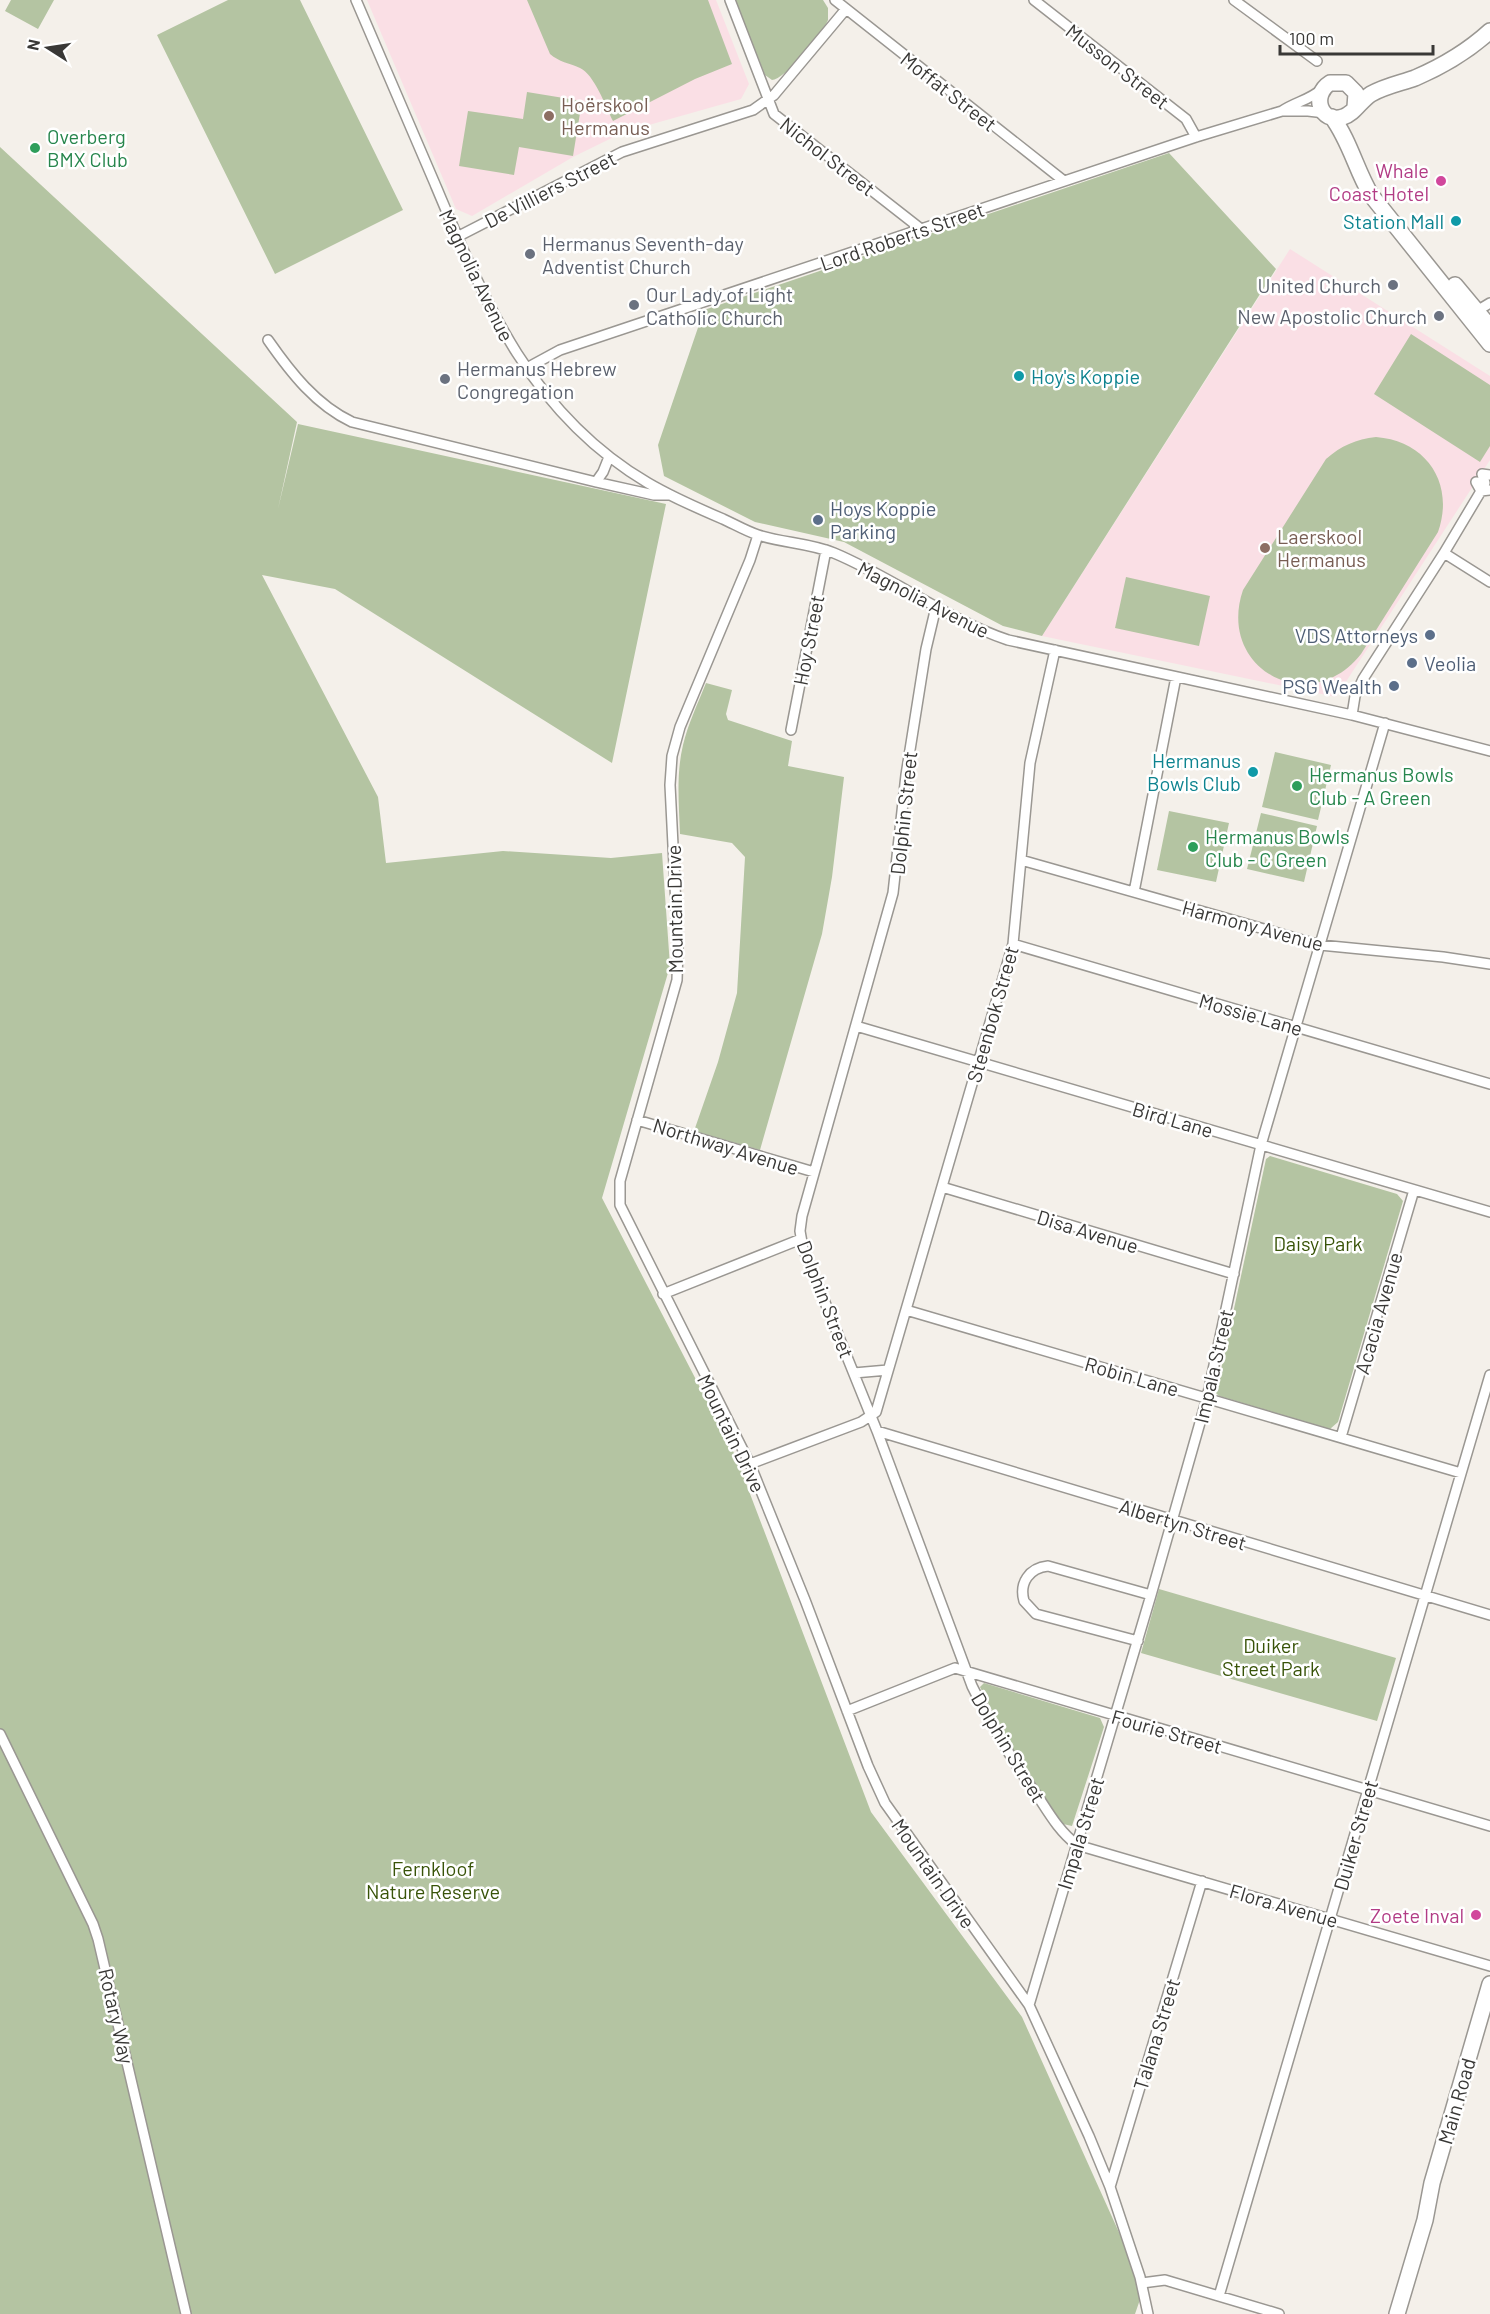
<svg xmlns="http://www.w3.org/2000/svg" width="1490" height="2314" viewBox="0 0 1490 2314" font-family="Barlow,sans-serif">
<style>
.education{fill:#fadfe5}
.green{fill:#b4c4a2}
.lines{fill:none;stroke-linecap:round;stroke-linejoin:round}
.street-casing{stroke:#9a9792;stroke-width:12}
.primary-casing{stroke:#9a9792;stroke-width:18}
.street{stroke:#fff;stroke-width:9}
.primary{stroke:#fff;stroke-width:15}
.education-dot{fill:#8d6e63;stroke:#fff;stroke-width:2}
.leisure-dot{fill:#2e9e5b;stroke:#fff;stroke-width:2}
.hotel-dot{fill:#d1479c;stroke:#fff;stroke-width:2}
.culture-dot{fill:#0f9aa8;stroke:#fff;stroke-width:2}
.worship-dot{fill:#6b7280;stroke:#fff;stroke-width:2}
.service-dot{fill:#5c6f8a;stroke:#fff;stroke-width:2}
.labels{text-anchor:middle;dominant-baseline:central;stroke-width:5;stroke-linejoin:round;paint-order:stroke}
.street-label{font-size:20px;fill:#393836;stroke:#fff}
.education-label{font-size:20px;fill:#785e54;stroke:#fff;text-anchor:start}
.leisure-label{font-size:20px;fill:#27864d;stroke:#fff;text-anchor:start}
.hotel-label{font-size:20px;fill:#b23c85;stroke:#fff;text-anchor:end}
.culture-label{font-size:20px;fill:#0d838f;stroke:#fff;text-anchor:end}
.worship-label{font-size:20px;fill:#5b616d;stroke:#fff;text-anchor:start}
.service-label{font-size:20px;fill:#4e5e75;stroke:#fff;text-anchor:start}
.park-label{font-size:20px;fill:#385308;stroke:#fff}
</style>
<rect width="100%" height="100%" fill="#f4f0ea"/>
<!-- education -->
<path class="education" d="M367,0H716L749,84L741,99L624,132L573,157L472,216L456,209Z
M1290,249L1490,376V460L1336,697L1042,636Z"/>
<!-- green -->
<path class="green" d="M11,0H54L38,29L5,11Z
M228,0H300L403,210L275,274L157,35Z
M527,0H708L732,64L695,79L613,121C606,107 594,74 580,68C569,63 559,62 550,54Z
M735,0H823L828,8V20C823,33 785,80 772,80L765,75Z
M527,92L582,101L573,156L519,147L514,175L459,166L468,111L523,119Z
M0,147L297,422L278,509L298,424L666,504L612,763L335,589L262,575L378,797L386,863L503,851L611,858L662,853L670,966L602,1198L736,1457L871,1812L1022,2017L1144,2288L1135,2314H0Z
M1169,153L1276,269L1042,636L1003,626L844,542L755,522L664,476L658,445L704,310Z
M1411,334L1490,385V446L1480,462L1374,394Z
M1376,437C1427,441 1455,484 1438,532L1361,654C1310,719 1216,669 1243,590L1326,459C1341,446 1356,439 1376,437Z
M1126,577L1210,596L1199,646L1115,628Z
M706,683L732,690L726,714L728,720L792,741L788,766L844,777L832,877L822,934L760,1150L694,1131L718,1062L737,993L745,857L732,843L680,834C679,805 676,774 683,745C688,724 698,703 706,683Z
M1275,752L1331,765L1318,820L1262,807Z
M1169,811L1229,823L1216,882L1157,870Z
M1261,813L1317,826L1304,882L1247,869Z
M1270,1156L1397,1194L1403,1201L1338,1422L1330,1429L1219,1396L1216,1393L1266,1159Z
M1159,1589L1396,1658L1377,1721L1141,1653Z
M984,1683L1100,1718L1104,1727L1072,1826L1063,1824L1013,1752L980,1687Z"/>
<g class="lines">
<!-- street casing -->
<g class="street-casing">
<path id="street" d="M356,0C382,61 409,123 435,184C485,303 531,414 648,483C672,497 697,508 723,519C734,524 746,531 758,535C783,543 810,543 834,553C894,578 946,619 1008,640L1352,715L1490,751
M730,0L774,114L921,229
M835,0L1064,181
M1034,0L1186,119L1196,137
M1234,0L1317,61
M1282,111H1308L1325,113
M457,237L622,152L753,110L774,95L846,9
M1475,312L1490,303
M268,340C291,373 316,405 352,422L596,482L654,495H668
M525,369L560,350L1196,137L1282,111C1295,102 1310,100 1322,89
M1490,475L1482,474L1485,483L1476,482L1481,491L1490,490
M596,482L603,472L609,457
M758,535L750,560L680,727L672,756L670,785L678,946L677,980L620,1181V1205L750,1464L805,1600L868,1766L885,1803L1029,2005L1089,2136L1110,2187L1140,2277L1148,2314
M1444,553L1490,582
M936,607L926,649L906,775L893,893L802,1216L800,1231L803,1248L877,1431L972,1686C991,1725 1013,1762 1039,1798C1050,1815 1060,1832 1077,1845L1490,1966
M1352,715L1355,696L1363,679L1444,553L1481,491
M791,730L826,550
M1021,860L1320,945L1443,957L1490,964
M1134,892L1176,677
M1013,944L1490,1084
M856,1026L1490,1212
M637,1120L814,1172
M942,1187L1234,1274
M663,1294L801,1239
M906,1310L1461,1473
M854,1373L888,1370
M877,1431L1490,1615
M1341,1437L1414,1190
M750,1464L861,1422L876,1412L1013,944L1030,763L1055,650
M1138,1641L1036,1614L1024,1601C1019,1583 1029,1568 1048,1566L1151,1595
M847,1711L955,1668L1490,1826
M0,1734L93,1924L98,1939L186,2314
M1029,2005L1151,1595L1207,1398L1261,1145L1385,723
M1110,2187L1202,1881
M1142,2283L1165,2280L1279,2314
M1219,2296L1490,1375"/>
</g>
<!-- primary casing -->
<g class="primary-casing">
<path id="primary" d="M1355,107L1356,93L1346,83H1330C1311,95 1320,124 1343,117C1354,114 1361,100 1371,94C1385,86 1401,83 1415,78C1443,66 1467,52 1490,31
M1332,117C1350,141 1356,170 1371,195L1490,344
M1455,285L1490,327
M1397,2314L1425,2220L1432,2183L1490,1984"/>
</g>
<!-- street -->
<use href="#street" class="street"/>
<!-- primary -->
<use href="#primary" class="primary"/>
</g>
<!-- markers -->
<g class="education-dot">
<circle cx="549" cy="116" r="6"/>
<circle cx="1265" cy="548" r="6"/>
</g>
<g class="leisure-dot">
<circle cx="35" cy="148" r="6"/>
<circle cx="1297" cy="786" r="6"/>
<circle cx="1193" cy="847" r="6"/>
</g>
<g class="hotel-dot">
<circle cx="1441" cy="181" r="6"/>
<circle cx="1476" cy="1915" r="6"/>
</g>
<g class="culture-dot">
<circle cx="1456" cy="221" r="6"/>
<circle cx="1019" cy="376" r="6"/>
<circle cx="1253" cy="772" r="6"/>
</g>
<g class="worship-dot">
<circle cx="530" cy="254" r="6"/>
<circle cx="1393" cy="285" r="6"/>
<circle cx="634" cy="305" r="6"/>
<circle cx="1439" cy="316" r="6"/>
<circle cx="445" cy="379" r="6"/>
</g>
<g class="service-dot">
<circle cx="818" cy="520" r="6"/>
<circle cx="1430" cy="635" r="6"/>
<circle cx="1412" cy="663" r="6"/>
<circle cx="1394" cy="686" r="6"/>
</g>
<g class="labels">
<!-- street labels -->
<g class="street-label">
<text transform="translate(1118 66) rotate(38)">Musson Street</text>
<text transform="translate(949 91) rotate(38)">Moffat Street</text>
<text transform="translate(828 156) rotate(38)">Nichol Street</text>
<text transform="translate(550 189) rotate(-27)">De Villiers Street</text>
<text transform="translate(902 236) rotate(-19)">Lord Roberts Street</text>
<text transform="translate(477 275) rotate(64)">Magnolia Avenue</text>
<text transform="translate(924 599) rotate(27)">Magnolia Avenue</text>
<text transform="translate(808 640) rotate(-79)">Hoy Street</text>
<text transform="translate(903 813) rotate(-84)">Dolphin Street</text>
<text transform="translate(674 909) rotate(-91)">Mountain Drive</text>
<text transform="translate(1253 925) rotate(15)">Harmony Avenue</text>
<text transform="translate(992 1014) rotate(-74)">Steenbok Street</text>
<text transform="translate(1251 1014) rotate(16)">Mossie Lane</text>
<text transform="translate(1173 1119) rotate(16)">Bird Lane</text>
<text transform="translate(726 1146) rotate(17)">Northway Avenue</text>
<text transform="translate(1088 1231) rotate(17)">Disa Avenue</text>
<text transform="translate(826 1299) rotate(69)">Dolphin Street</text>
<text transform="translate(1378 1313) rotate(-74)">Acacia Avenue</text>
<text transform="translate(1213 1366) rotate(-77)">Impala Street</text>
<text transform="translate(1132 1376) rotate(16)">Robin Lane</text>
<text transform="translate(732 1433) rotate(64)">Mountain Drive</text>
<text transform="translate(1183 1524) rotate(17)">Albertyn Street</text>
<text transform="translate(1167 1731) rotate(16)">Fourie Street</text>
<text transform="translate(1009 1747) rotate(59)">Dolphin Street</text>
<text transform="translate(1080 1833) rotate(-73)">Impala Street</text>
<text transform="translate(1355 1835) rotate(-74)">Duiker Street</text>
<text transform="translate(934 1873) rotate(55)">Mountain Drive</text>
<text transform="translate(1284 1905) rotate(16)">Flora Avenue</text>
<text transform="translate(117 2016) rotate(77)">Rotary Way</text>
<text transform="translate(1156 2034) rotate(-73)">Talana Street</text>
<text transform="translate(1456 2101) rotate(-74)">Main Road</text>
</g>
<!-- education labels -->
<g class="education-label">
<text x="561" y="104">Hoërskool<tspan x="561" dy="23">Hermanus</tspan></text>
<text x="1277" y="536">Laerskool<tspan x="1277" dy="23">Hermanus</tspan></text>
</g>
<!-- leisure labels -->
<g class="leisure-label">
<text x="47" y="136">Overberg<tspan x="47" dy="23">BMX Club</tspan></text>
<text x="1309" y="774">Hermanus Bowls<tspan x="1309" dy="23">Club - A Green</tspan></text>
<text x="1205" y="836">Hermanus Bowls<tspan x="1205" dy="23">Club - C Green</tspan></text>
</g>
<!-- hotel labels -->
<g class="hotel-label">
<text x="1429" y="170">Whale<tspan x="1429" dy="23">Coast Hotel</tspan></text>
<text x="1464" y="1915">Zoete Inval</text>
</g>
<!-- culture labels -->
<g class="culture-label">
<text x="1444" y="221">Station Mall</text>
<text x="1031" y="376" text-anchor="start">Hoy's Koppie</text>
<text x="1241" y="760">Hermanus<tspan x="1241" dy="23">Bowls Club</tspan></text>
</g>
<!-- worship labels -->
<g class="worship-label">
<text x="542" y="243">Hermanus Seventh-day<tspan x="542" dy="23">Adventist Church</tspan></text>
<text x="1381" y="285" text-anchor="end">United Church</text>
<text x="646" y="294">Our Lady of Light<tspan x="646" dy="23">Catholic Church</tspan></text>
<text x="1427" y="316" text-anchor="end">New Apostolic Church</text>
<text x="457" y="368">Hermanus Hebrew<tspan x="457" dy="23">Congregation</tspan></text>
</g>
<!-- service labels -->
<g class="service-label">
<text x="830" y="508">Hoys Koppie<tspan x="830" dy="23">Parking</tspan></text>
<text x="1418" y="635" text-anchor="end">VDS Attorneys</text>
<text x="1424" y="663">Veolia</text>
<text x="1382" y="686" text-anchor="end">PSG Wealth</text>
</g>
<!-- park labels -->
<g class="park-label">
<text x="1318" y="1243">Daisy Park</text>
<text x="1271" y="1645">Duiker<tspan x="1271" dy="23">Street Park</tspan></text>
<text x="433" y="1868">Fernkloof<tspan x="433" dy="23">Nature Reserve</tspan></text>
</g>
</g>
<!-- north arrow -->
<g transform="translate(48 48) rotate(282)" stroke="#ffffff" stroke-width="4.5" paint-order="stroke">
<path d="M0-4.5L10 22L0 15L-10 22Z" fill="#393836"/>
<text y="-9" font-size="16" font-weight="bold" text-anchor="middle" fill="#393836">N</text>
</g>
<!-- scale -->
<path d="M1280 45v9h153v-9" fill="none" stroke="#393836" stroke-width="3"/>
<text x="1289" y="45" font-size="18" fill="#393836" stroke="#ffffff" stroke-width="4.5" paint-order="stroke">100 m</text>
</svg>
